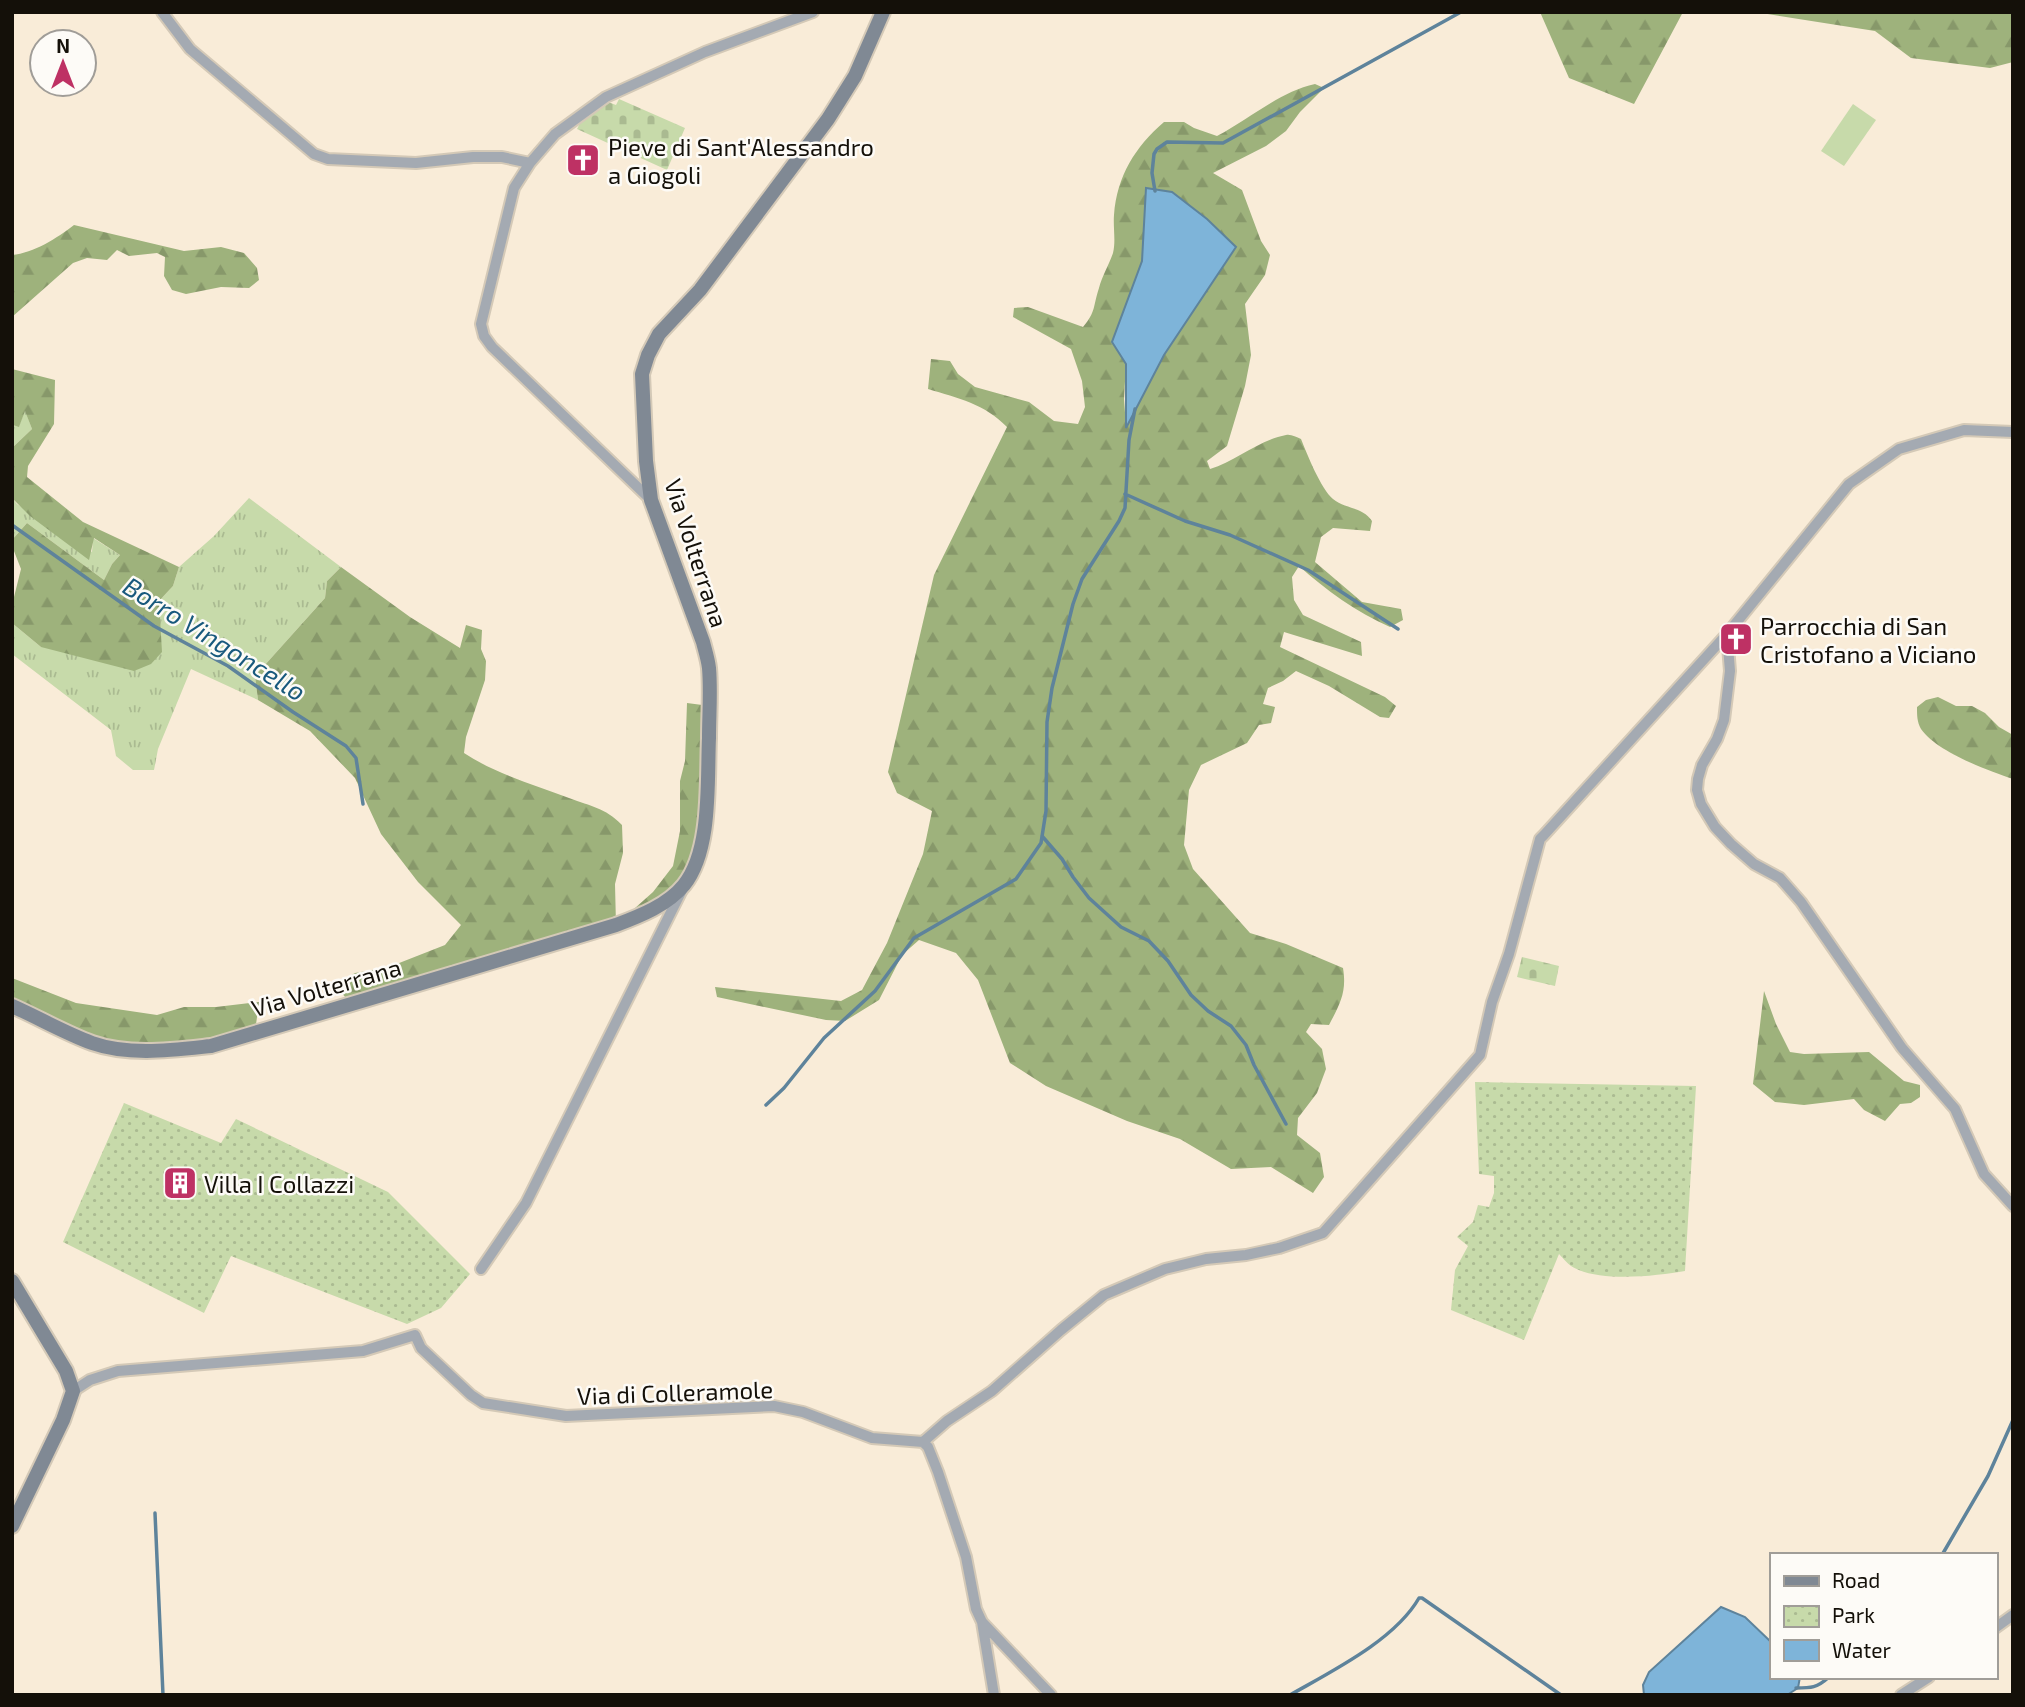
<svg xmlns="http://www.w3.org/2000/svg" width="2025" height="1707" viewBox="0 0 2025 1707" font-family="'Exo 2',sans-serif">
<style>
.grass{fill:url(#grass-tufts)}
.forest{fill:url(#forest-firs);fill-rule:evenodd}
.cemetery{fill:url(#cemetery-stones)}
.park{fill:url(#park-dots)}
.pitch{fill:#c7daaa}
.water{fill:#7eb4d9;stroke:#5e839b;stroke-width:2}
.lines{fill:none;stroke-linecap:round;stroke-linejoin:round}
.stream{stroke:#5e839b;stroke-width:3.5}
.minor-casing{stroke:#d4c9b7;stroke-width:14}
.secondary-casing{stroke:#d4c9b7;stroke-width:18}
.minor{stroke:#a4aab2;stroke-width:10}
.secondary{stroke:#808994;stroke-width:14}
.labels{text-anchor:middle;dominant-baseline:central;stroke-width:5;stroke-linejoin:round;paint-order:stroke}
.poi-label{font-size:24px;fill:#141009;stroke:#fdfbf7;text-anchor:start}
.street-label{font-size:24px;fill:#141009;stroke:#fdfbf7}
.water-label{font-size:26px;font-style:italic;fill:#18597d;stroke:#fdfbf7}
</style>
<defs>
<pattern id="grass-tufts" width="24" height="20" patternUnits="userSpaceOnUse" patternTransform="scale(1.75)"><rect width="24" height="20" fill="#c7daaa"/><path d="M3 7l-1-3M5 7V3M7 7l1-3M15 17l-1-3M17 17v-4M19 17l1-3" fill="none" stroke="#aaba91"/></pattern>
<pattern id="forest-firs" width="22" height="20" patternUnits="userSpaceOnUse" patternTransform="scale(1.75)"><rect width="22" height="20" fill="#9eb27c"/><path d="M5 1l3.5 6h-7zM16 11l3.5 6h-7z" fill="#87986a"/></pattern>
<pattern id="cemetery-stones" width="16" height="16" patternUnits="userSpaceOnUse" patternTransform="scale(1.75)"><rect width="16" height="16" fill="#c7daaa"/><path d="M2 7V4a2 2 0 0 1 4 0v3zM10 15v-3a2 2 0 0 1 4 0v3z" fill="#aaba91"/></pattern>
<pattern id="park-dots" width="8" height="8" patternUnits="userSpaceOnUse" patternTransform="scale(1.75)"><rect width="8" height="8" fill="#c7daaa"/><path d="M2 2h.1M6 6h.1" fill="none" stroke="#aaba91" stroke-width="1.8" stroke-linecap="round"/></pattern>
</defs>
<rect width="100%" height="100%" fill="#f9ecd8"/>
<!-- grass -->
<path class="grass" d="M25,410L32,429L12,448V419L13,425L19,426Z
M12,498L17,504L92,552L93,538L120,555L112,564L104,580L27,523L12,540Z
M249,498L341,567L327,581L325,598L255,676L258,700L191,669L158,749L154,770H133L116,756L111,730L12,654V623L41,647L159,615V601L173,586L179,567L214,536Z"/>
<!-- forest -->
<path class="forest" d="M1540,12H1683L1634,104L1569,78Z
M1755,12H2013V62L1990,68L1911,58L1875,31Z
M1315,84L1324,88L1300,112L1286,131L1266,146L1213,173L1242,190L1261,241L1270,255L1265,275L1245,304L1251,355L1245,386L1227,446L1207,461L1210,469C1236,461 1259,440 1286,435C1291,434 1296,437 1301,439C1307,454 1321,489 1333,499C1345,509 1363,507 1372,521L1370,531L1333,528L1321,537L1315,562L1362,602L1401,609L1403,620L1390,627C1356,612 1326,590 1299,566L1292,577L1294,600L1303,615L1361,642L1362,656L1284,632L1280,647L1385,697L1396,706L1389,718L1380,717L1329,686L1296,671L1283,681L1268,688L1263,704L1275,707L1271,723L1259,725L1247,743L1201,765L1189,790L1184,845L1193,869L1250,933L1286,944L1343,968C1347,992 1340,1004 1329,1025L1311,1024L1306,1032L1322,1049L1326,1069L1317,1093L1298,1118L1297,1135L1320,1153L1324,1177L1313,1193L1271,1167L1231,1169L1180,1139L1127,1121L1046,1086L1010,1063L978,980L956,953L919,940L902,955L879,1000L845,1021L826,1020L717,997L715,987L841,1001L862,990L887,943L923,854L932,811L897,793L888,772L934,575L1007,427C985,404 958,398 928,389L931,359L950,361L958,374L975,387L1029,402L1054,421L1078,424L1085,407L1082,381L1071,349L1013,317L1014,308L1028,307L1083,327C1096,312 1093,306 1099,288C1102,276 1109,265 1113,253C1116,241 1113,227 1114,215C1117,176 1135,147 1164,122H1184L1194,128L1217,136C1250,119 1279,92 1315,84ZM1146,188L1164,355L1126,426L1124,399L1126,364L1112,342L1142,261Z
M74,225L184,251L221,247L244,253L257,268L259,280L249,288L221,287L186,294L172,290L164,276L165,257L157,253L129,256L117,250L107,260L87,258L73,263L12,317V255C34,253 57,238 74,225Z
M12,369L55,380L54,424L28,466L27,477L83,522L179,567L173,586L159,601L162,652L151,664L134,671L41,647L12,623V605L21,569L12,546V540L27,523L104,580L112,564L120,555L94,538L89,560L30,516L12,498V448L32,429L25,411L19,427L13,425Z
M341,567L410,617L460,648L466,625L482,630L481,649L486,661L485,680L466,737L464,753C496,774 534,785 569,798C592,807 604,807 622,825L623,853L615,884L616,925L653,892L673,866L680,831V781L685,761L687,703L710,706C709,751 713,849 684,885C668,906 640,916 616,925L351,1004L335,985L355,973L389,967L445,945L461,925L418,882L381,834L355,778L310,731L258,700L255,676L325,598L327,581Z
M1938,697L1956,706H1972L1985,713L1999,727L2013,735V779C1987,770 1937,752 1921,729C1917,722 1917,715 1917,707L1926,700Z
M12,978L76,1003L157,1015L184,1007H216L259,1002L255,1032L211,1046L119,1049L12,1006Z
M1764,991L1776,1024L1790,1052L1804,1054L1869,1052L1904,1081L1920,1085V1097L1911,1103L1900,1104L1885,1121L1864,1110L1854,1099L1804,1105L1775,1102L1753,1084Z"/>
<!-- cemetery -->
<path class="cemetery" d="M619,99L685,128L667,170L577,129L580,123L608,102L616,105Z
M1522,957L1559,966L1555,986L1517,977Z"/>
<!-- park -->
<path class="park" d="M1475,1082L1696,1086L1685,1271C1656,1276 1597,1283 1571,1266C1567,1263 1563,1258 1559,1254L1524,1340L1451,1310L1455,1270L1468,1246L1457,1237L1473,1222L1478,1205L1489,1207L1494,1193V1176L1479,1174Z
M124,1103L221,1143L236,1119L388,1192L470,1274L441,1308L407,1324L231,1256L204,1313L63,1242Z"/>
<!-- pitch -->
<path class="pitch" d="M1853,104L1876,120L1844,166L1821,151Z"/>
<!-- water -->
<path class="water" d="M1146,188L1172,192L1207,219L1236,247L1164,355L1126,428V364L1112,342L1142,261Z
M1721,1607L1745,1617L1771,1642V1677H1800L1798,1688L1787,1695H1644L1643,1685L1649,1672Z"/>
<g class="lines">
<!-- stream -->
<path class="stream" d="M1155,191L1152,173L1154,154L1157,149L1167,142L1223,143L1461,12
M1125,494L1185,521L1230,535L1308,570L1398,629
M12,525L154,626L228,666L293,712L346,746L356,758L363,804
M1042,836L1062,859L1073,877L1089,898L1121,927L1149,941L1168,961L1191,995L1208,1011L1231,1026L1246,1045L1254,1065L1286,1124
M766,1105L784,1088L824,1038L875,991L914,938L1016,879L1041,843L1046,811L1047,722L1052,688L1073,604L1082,579L1119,521L1125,508L1129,440L1135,409
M155,1513L163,1695
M1942,1555L1988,1476L2013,1420
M1796,1688C1811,1688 1817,1688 1829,1677
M1290,1695C1332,1671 1395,1640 1419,1598H1422L1561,1695"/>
<!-- minor casing -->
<g class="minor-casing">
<path id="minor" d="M162,12L190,49L314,154L328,159L416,163L473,157H502L530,163
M651,500L492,347L484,336L481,324L514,188L530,163L555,134L606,97L705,52L813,12
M1727,634L1730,671L1724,720L1717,739L1702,765L1698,779L1697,790L1701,804L1715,827L1731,844L1754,864L1780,878L1801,902L1902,1048L1955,1109L1984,1174L2013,1206
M481,1269L526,1203L682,890
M73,1391L90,1380L118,1371L363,1351L415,1335L421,1348L471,1395L483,1403L566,1416L774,1406L803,1412L872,1438L923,1442L928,1447L938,1472L966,1557L976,1609L982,1622L1051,1695
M923,1442L947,1421L992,1391L1061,1330L1104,1295L1165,1269L1206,1259L1246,1255L1279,1248L1323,1233L1480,1055L1492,1002L1509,954L1540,839L1544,835L1727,634L1849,484L1899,449L1964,430L2013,432
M982,1622L994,1695
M1995,1628L2013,1615
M1901,1695L1929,1677"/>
</g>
<!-- secondary casing -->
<g class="secondary-casing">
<path id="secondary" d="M12,1006C39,1018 65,1033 92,1043C129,1056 173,1050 211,1046L616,925C640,916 668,905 684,885C712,850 707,780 709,738C709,715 711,691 709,668C708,659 705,650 703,642L651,500L646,461L642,374L648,355L659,334L700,290L828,119L855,76L883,12
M12,1281L66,1371L73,1391L63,1420L12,1526"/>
</g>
<!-- minor -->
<use href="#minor" class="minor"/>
<!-- secondary -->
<use href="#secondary" class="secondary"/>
</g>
<!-- icons -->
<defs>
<g id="church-square" transform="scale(1.75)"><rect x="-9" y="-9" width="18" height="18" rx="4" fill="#be3164" stroke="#fdfbf7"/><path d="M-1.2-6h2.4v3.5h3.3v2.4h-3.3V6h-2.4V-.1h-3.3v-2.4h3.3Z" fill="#fff"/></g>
<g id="building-square" transform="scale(1.75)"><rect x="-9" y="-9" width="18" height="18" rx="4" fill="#be3164" stroke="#fdfbf7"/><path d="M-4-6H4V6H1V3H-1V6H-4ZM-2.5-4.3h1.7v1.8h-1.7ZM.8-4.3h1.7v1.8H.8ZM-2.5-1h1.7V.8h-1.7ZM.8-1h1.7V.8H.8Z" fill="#fff"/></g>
</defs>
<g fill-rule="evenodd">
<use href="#church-square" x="583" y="160"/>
<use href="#church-square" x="1736" y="639"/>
<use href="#building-square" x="180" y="1183"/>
</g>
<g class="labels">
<!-- poi labels -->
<g class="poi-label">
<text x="608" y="146">Pieve di Sant'Alessandro<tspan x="608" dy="28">a Giogoli</tspan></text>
<text x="1760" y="625">Parrocchia di San<tspan x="1760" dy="28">Cristofano a Viciano</tspan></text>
<text x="204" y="1183">Villa I Collazzi</text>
</g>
<!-- street labels -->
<g class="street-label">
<text transform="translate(697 553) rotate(72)">Via Volterrana</text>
<text transform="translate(326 987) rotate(-16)">Via Volterrana</text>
<text transform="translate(675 1392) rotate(-2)">Via di Colleramole</text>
</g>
<!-- water labels -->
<g class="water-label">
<text transform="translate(215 638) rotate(32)">Borro Vingoncello</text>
</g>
</g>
<!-- border -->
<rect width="2025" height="1707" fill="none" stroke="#141009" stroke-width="28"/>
<!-- legend -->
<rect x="1770" y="1553" width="228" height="126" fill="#fdfbf7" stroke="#a09d98" stroke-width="2"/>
<rect x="1784" y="1576" width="35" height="10" fill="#808994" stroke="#a09d98" stroke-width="2"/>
<text x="1832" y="1588" font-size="21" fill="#141009">Road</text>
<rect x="1784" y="1606" width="35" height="21" fill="url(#park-dots)" stroke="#a09d98" stroke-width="2"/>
<text x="1832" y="1623" font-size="21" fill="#141009">Park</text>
<rect x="1784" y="1640" width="35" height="21" fill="#7eb4d9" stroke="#a09d98" stroke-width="2"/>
<text x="1832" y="1658" font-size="21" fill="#141009">Water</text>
<!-- north arrow -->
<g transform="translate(63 63)"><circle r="33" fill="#fdfbf7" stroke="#a09d98" stroke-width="2"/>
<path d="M0-5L12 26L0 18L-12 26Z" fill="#be3164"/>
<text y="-10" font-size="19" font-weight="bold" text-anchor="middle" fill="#141009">N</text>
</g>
</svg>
